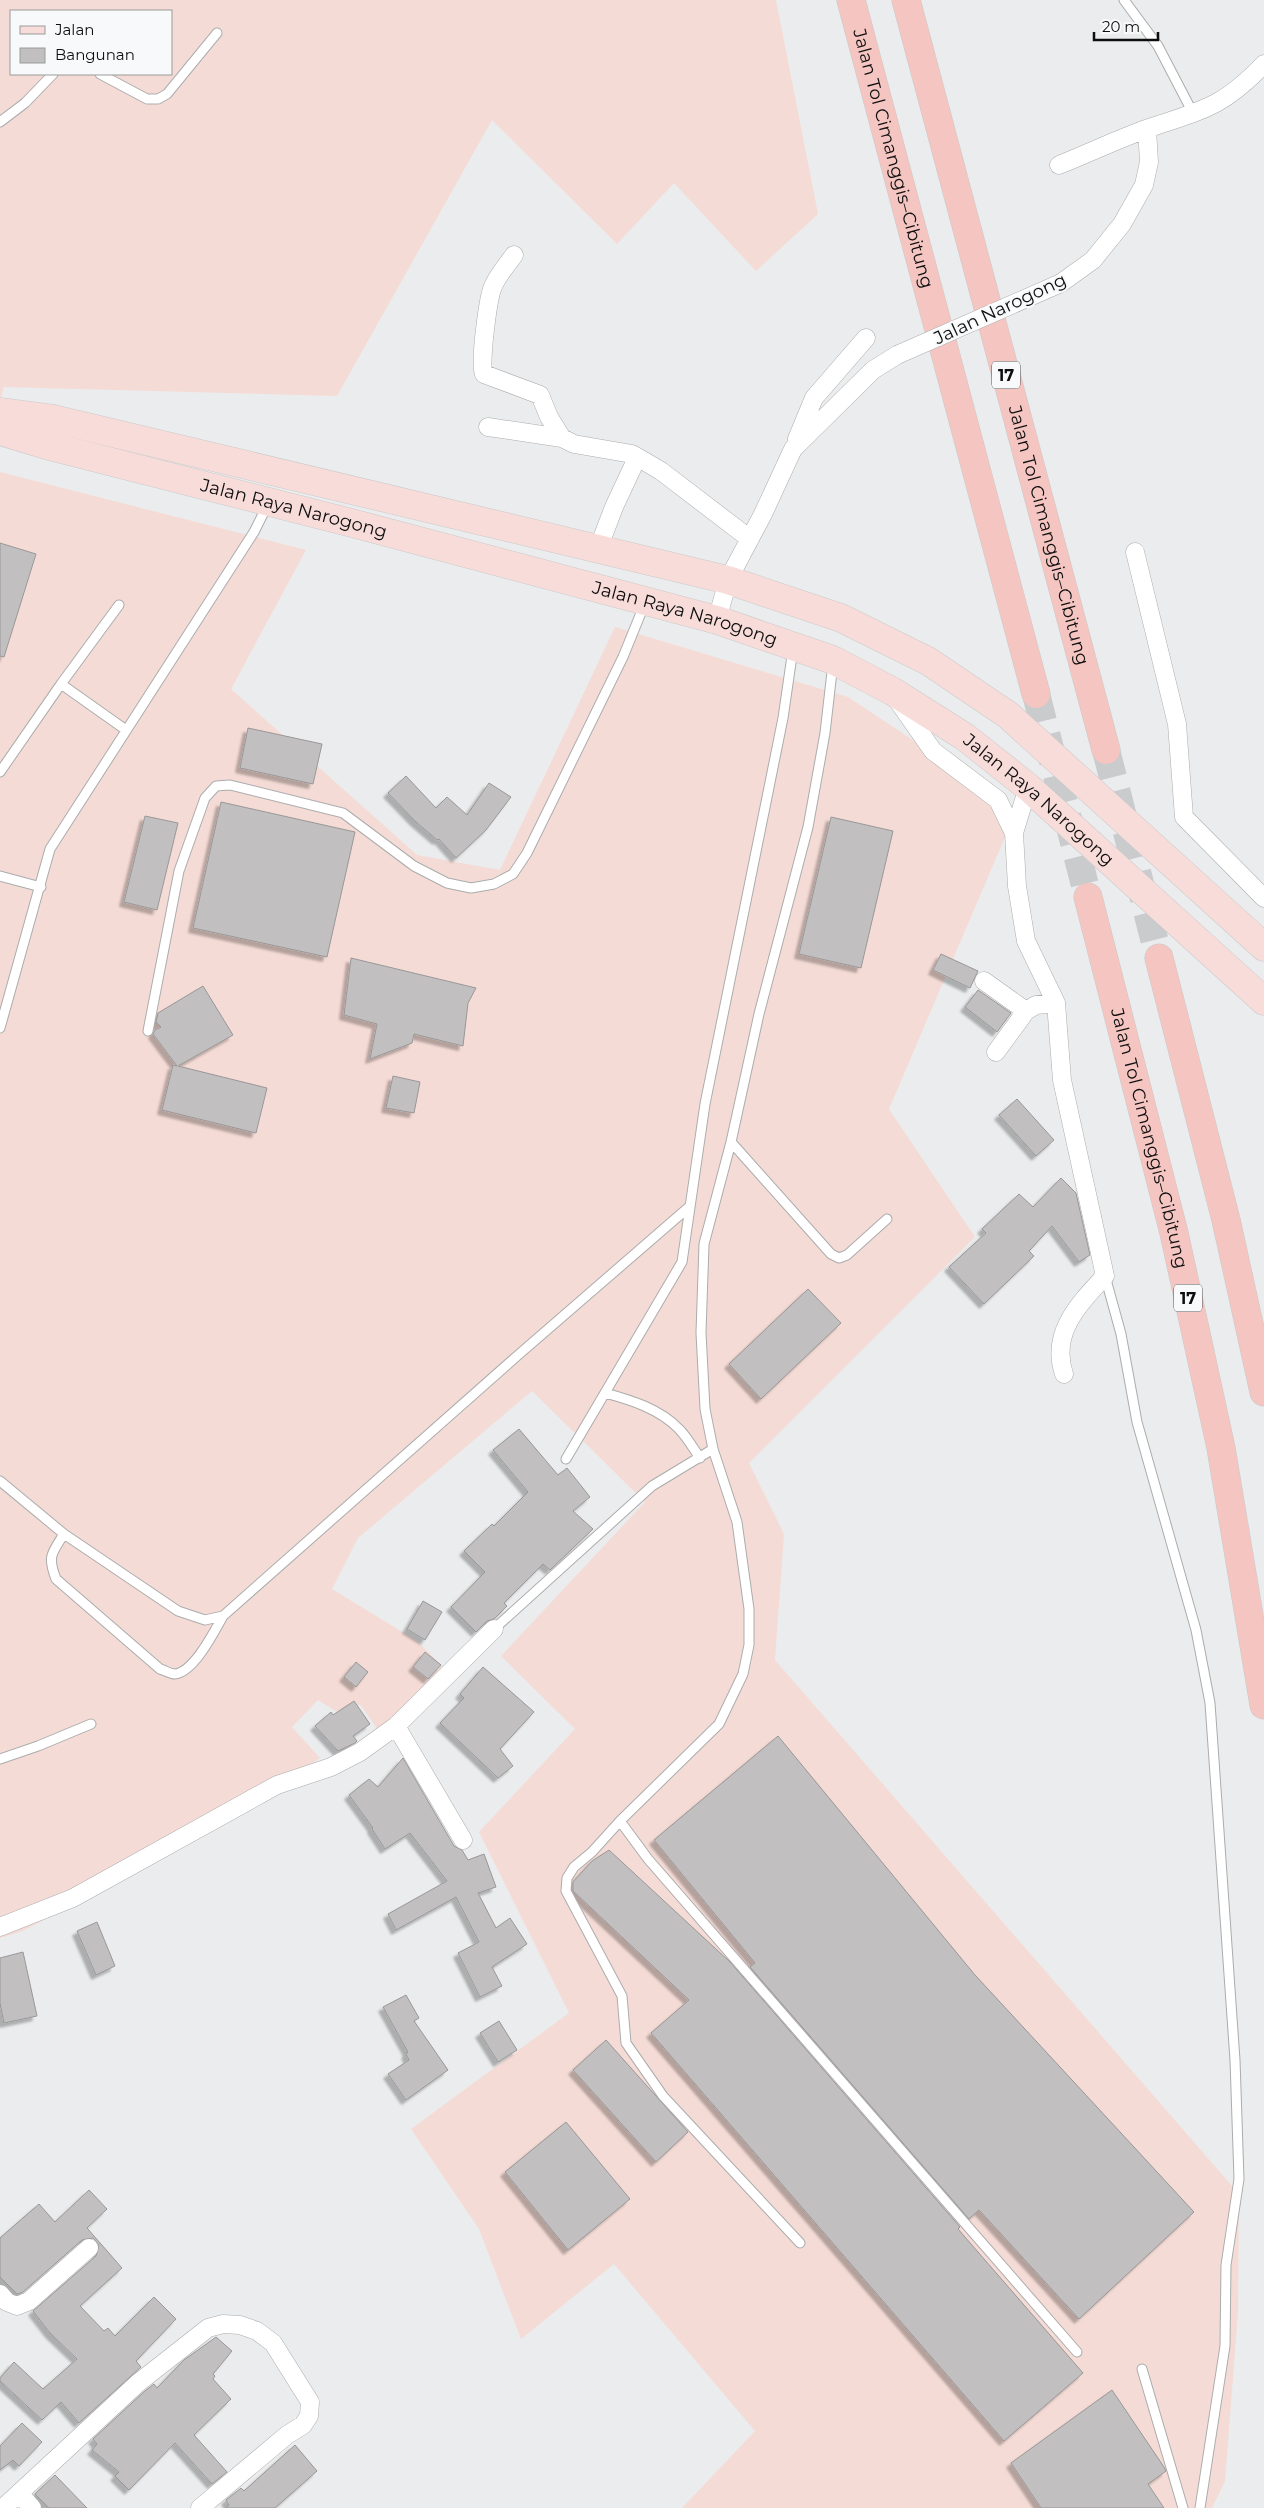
<svg xmlns="http://www.w3.org/2000/svg" width="1264" height="2508" viewBox="0 0 1264 2508" font-family="Montserrat,sans-serif">
<style>
.industrial{fill:#f5dbd5;fill-rule:evenodd}
.building{fill:#c1bfbf;stroke:#999798;filter:url(#shadow)}
.lines{fill:none;stroke-linecap:round;stroke-linejoin:round}
.highway-tunnel{stroke:#cacbcc;stroke-width:28;stroke-dasharray:28 14;stroke-linecap:butt}
.lane-casing{stroke:#abacad;stroke-width:11}
.street-casing{stroke:#abacad;stroke-width:19}
.primary-casing{stroke:#cacaca;stroke-width:29}
.highway-casing{stroke:#cacaca;stroke-width:29}
.lane{stroke:#fff;stroke-width:9}
.street{stroke:#fff;stroke-width:18}
.primary{stroke:#f8dcda;stroke-width:28}
.highway{stroke:#f4c5c1;stroke-width:28}
.street-bridge-casing{stroke:#abacad;stroke-width:19;stroke-linecap:butt}
.street-bridge{stroke:#fff;stroke-width:18}
.labels{text-anchor:middle;dominant-baseline:central;stroke-width:4.5;stroke-linejoin:round;paint-order:stroke}
.shield{fill:#f8f9fa;stroke:#545455;stroke-width:1}
.shield-label{font-size:16px;font-weight:bold;fill:#0e0e0e}
.street-label{font-size:18px;fill:#0e0e0e;stroke:#f8f9fa}
</style>
<defs>
<filter id="shadow"><feDropShadow dx="-4.5" dy="4.5" stdDeviation="1" flood-color="#0004"/></filter>
</defs>
<rect width="100%" height="100%" fill="#ebeced"/>
<!-- industrial -->
<path class="industrial" d="M0,0H776L818,214L756,271L674,183L617,244L492,120L337,396L4,387L0,400ZM11,11H171V74H11Z
M0,472L306,550L231,689L417,855L500,870L615,627L848,697L1017,809L889,1109L975,1237L749,1463L784,1534L775,1660L1239,2194L1238,2312L1225,2481L1212,2508H682L755,2431L614,2264L521,2339L479,2229L411,2129L569,2013L479,1832L575,1729L501,1656L645,1502L532,1391L358,1538L332,1589L417,1641L448,1672L385,1740L360,1704L347,1718L318,1700L292,1727L320,1758L236,1815L23,1931L0,1938Z"/>
<!-- building -->
<path class="building" d="M0,543L36,554L4,657L0,656Z
M248,728L322,744L313,784L240,768Z
M406,776L436,808L447,797L467,815L489,783L511,797L486,830L456,858L439,839L437,840L415,821L388,793Z
M221,802L355,832L327,957L193,928Z
M145,816L178,823L157,910L124,902Z
M831,817L893,831L861,968L799,954Z
M941,954L978,971L970,988L933,970Z
M351,958L476,988L468,1003L463,1046L414,1034L412,1043L370,1059L377,1024L344,1015Z
M203,986L233,1035L178,1066L267,1088L256,1133L162,1110L173,1065L177,1066L153,1034L155,1030L161,1027L156,1022L158,1013Z
M978,990L1011,1013L997,1032L965,1007Z
M393,1076L420,1082L414,1113L386,1108Z
M1017,1099L1054,1140L1036,1156L999,1115Z
M1061,1178L1076,1193L1090,1255L1079,1262L1052,1226L1029,1251L1034,1256L984,1304L949,1267L986,1233L982,1229L1019,1194L1033,1207Z
M808,1289L841,1323L761,1399L729,1364Z
M519,1429L558,1475L567,1468L590,1497L573,1511L593,1529L550,1570L543,1564L504,1603L507,1606L494,1619L487,1621L476,1632L451,1607L485,1572L464,1551L492,1524L494,1526L528,1492L493,1450Z
M423,1601L442,1612L425,1640L407,1629Z
M425,1652L441,1665L428,1679L413,1667Z
M356,1662L368,1672L356,1687L344,1677Z
M483,1667L534,1712L500,1749L513,1766L498,1778L440,1723L464,1698L460,1694Z
M354,1701L370,1724L353,1736L357,1741L355,1743L338,1751L315,1726L331,1712L333,1715Z
M778,1736L975,1975L1194,2212L1079,2319L979,2210L969,2219L750,1967L755,1963L654,1840Z
M403,1758L454,1846L462,1850L468,1860L484,1854L496,1887L478,1893L496,1928L510,1918L527,1944L492,1967L502,1986L480,1997L458,1953L479,1942L456,1897L396,1930L388,1914L447,1881L410,1833L385,1849L372,1829L373,1828L349,1795L369,1779L378,1787Z
M609,1850L730,1962L960,2227L958,2229L1083,2373L1004,2441L651,2033L689,2000L573,1891V1882L592,1861Z
M97,1922L115,1966L96,1975L77,1931Z
M23,1952L37,2016L4,2023L0,2003V1958Z
M406,1995L419,2018L414,2021L448,2070L406,2100L388,2074L409,2060L406,2054L408,2052L383,2007Z
M499,2021L517,2050L498,2062L480,2033Z
M606,2040L688,2132L656,2162L573,2070Z
M566,2122L630,2199L568,2250L505,2172Z
M89,2190L107,2209L87,2228L122,2268L80,2306L104,2331L108,2328L115,2336L154,2297L176,2319L136,2361L141,2367L79,2423L61,2402L42,2420L0,2381V2378L14,2362L43,2389L77,2359L50,2333L33,2311L96,2256L99,2245L93,2238L82,2240L23,2292L17,2294L0,2277V2238L39,2204L55,2222Z
M216,2337L232,2351L213,2374L215,2376L213,2379L231,2399L194,2435L227,2472L212,2484L175,2443L129,2490L115,2476L119,2472L92,2450L97,2444L93,2439L145,2391L154,2384L157,2388L184,2360Z
M1112,2390L1164,2467L1166,2471L1148,2484L1164,2508H1041L1011,2463Z
M22,2423L42,2442L19,2466L13,2460L0,2470V2446Z
M295,2445L317,2471L275,2508H226L229,2505L226,2500L241,2488L244,2491Z
M55,2475L87,2508H49L35,2494Z"/>
<g class="lines">
<!-- highway-tunnel -->
<path class="highway-tunnel" d="M1036,694L1088,897
M1106,750L1159,958"/>
<!-- lane casing -->
<g class="lane-casing">
<path id="lane" d="M1124,0L1158,46L1194,115
M100,74L147,99H158L167,94L217,33
M0,122L25,103L53,74
M833,663L825,733L808,827L759,1014L731,1142L831,1254L839,1258L847,1255L887,1219
M61,684L119,605
M0,772L61,684L126,730
M0,876L41,887
M0,1028L50,849L254,532L267,506
M148,1031L179,871L205,798L216,786L230,785L343,813L414,866L447,883L471,888L494,884L513,874L527,853L623,657L645,603
M731,1142L704,1244L701,1333L705,1409L713,1449L737,1522L749,1609V1645L743,1674L719,1724L620,1821L648,1859L1077,2352
M1105,1276L1121,1334L1137,1422L1196,1630L1210,1703L1235,2060L1239,2179L1226,2265L1225,2346L1200,2508
M605,1393C631,1400 660,1409 679,1429C687,1437 693,1448 700,1458
M566,1459L682,1262L705,1104L783,718L793,649
M0,1481L64,1534L178,1611L205,1620L223,1616L517,1356L689,1207
M64,1534C52,1553 47,1556 56,1579L160,1669C165,1670 170,1674 175,1674C194,1672 214,1632 223,1616
M494,1629L652,1486L713,1449
M0,1759L38,1746L91,1724
M620,1821L592,1852L574,1867L567,1878L566,1891L622,1996L626,2043L663,2096L800,2243
M1142,2369L1183,2508"/>
</g>
<!-- street casing -->
<g class="street-casing">
<path id="street" d="M1059,165C1089,153 1118,139 1149,128C1203,110 1223,107 1264,64
M514,255C507,265 496,277 492,289C488,301 479,365 484,374L540,395L549,417L562,438L574,444L632,454L661,471L750,539
M1061,283L1093,260L1122,224L1144,185L1149,162L1147,129
M488,427L562,438
M797,439L814,398L866,338
M598,549L614,507L636,460L635,457
M1135,552L1177,724L1184,817L1264,898
M717,620L728,580L763,514L793,449L873,370L897,355
M898,701L933,751L998,800L1014,833
M1028,787L1014,833L1017,886L1026,941L1056,1003L1062,1080L1105,1276C1079,1304 1050,1333 1064,1374
M984,981L1026,1011
M996,1052L1026,1011L1036,1005L1056,1003
M396,1726L463,1840
M0,1927L73,1898L277,1785L331,1767L360,1752L396,1726L494,1629
M0,2294L7,2302L17,2306L29,2301L89,2248
M19,2493L32,2508
M3,2508L138,2383L208,2328L223,2324L240,2325L257,2331L273,2343L310,2402L309,2416L303,2425L287,2435L200,2508"/>
</g>
<!-- primary casing -->
<g class="primary-casing">
<g id="primary">
<path d="M0,412L54,419L728,580L841,618L928,661L1008,715L1264,947"/>
<path id="s1" d="M0,431L53,447L348,522L717,620L833,660L892,691L965,737L1028,787L1264,1001"/>
</g>
</g>
<!-- highway casing -->
<g class="highway-casing">
<g id="highway">
<path id="s2" d="M851,0L1036,694"/>
<path id="s3" d="M906,0L1106,750"/>
<path id="s4" d="M1088,897L1174,1233L1221,1448L1264,1705"/>
<path d="M1159,958L1226,1220L1264,1392"/>
</g>
</g>
<!-- lane -->
<use href="#lane" class="lane"/>
<!-- street -->
<use href="#street" class="street"/>
<!-- primary -->
<use href="#primary" class="primary"/>
<!-- highway -->
<use href="#highway" class="highway"/>
<!-- street-bridge casing -->
<g class="street-bridge-casing">
<path id="street-bridge" d="M897,355L1061,283"/>
</g>
<!-- street-bridge -->
<use href="#street-bridge" class="street-bridge"/>
</g>
<g class="labels">
<!-- shield labels -->
<g class="shield">
<rect x="992" y="361.5" width="28" height="27" rx="4"/>
<rect x="1174" y="1284.5" width="28" height="27" rx="4"/>
</g>
<g class="shield-label">
<text x="1006" y="375">17</text>
<text x="1188" y="1298">17</text>
</g>
<!-- street labels -->
<g class="street-label">
<text stroke="none"><textPath href="#s2" startOffset="164">Jalan Tol Cimanggis–Cibitung</textPath></text>
<text transform="translate(1000 309) rotate(-25)">Jalan Narogong</text>
<text stroke="none"><textPath href="#s1" startOffset="304">Jalan Raya Narogong</textPath></text>
<text stroke="none"><textPath href="#s3" startOffset="554">Jalan Tol Cimanggis–Cibitung</textPath></text>
<text stroke="none"><textPath href="#s1" startOffset="709">Jalan Raya Narogong</textPath></text>
<text stroke="none"><textPath href="#s1" startOffset="1114">Jalan Raya Narogong</textPath></text>
<text stroke="none"><textPath href="#s4" startOffset="249">Jalan Tol Cimanggis–Cibitung</textPath></text>
</g>
</g>
<!-- legend -->
<rect x="10" y="10" width="162" height="65" fill="#f8f9fa" stroke="#9a9b9c"/>
<rect x="20" y="26" width="25" height="8" fill="#f8dcda" stroke="#9a9b9c"/>
<text x="55" y="35" font-size="15" fill="#0e0e0e">Jalan</text>
<rect x="20" y="48" width="25" height="15" fill="#c1bfbf" stroke="#9a9b9c"/>
<text x="55" y="60" font-size="15" fill="#0e0e0e">Bangunan</text>
<!-- scale -->
<path d="M1094 32v8h64v-8" fill="none" stroke="#0e0e0e" stroke-width="2.5"/>
<text x="1102" y="32" font-size="15" fill="#0e0e0e" stroke="#f8f9fa" stroke-width="4" paint-order="stroke">20 m</text>
</svg>
